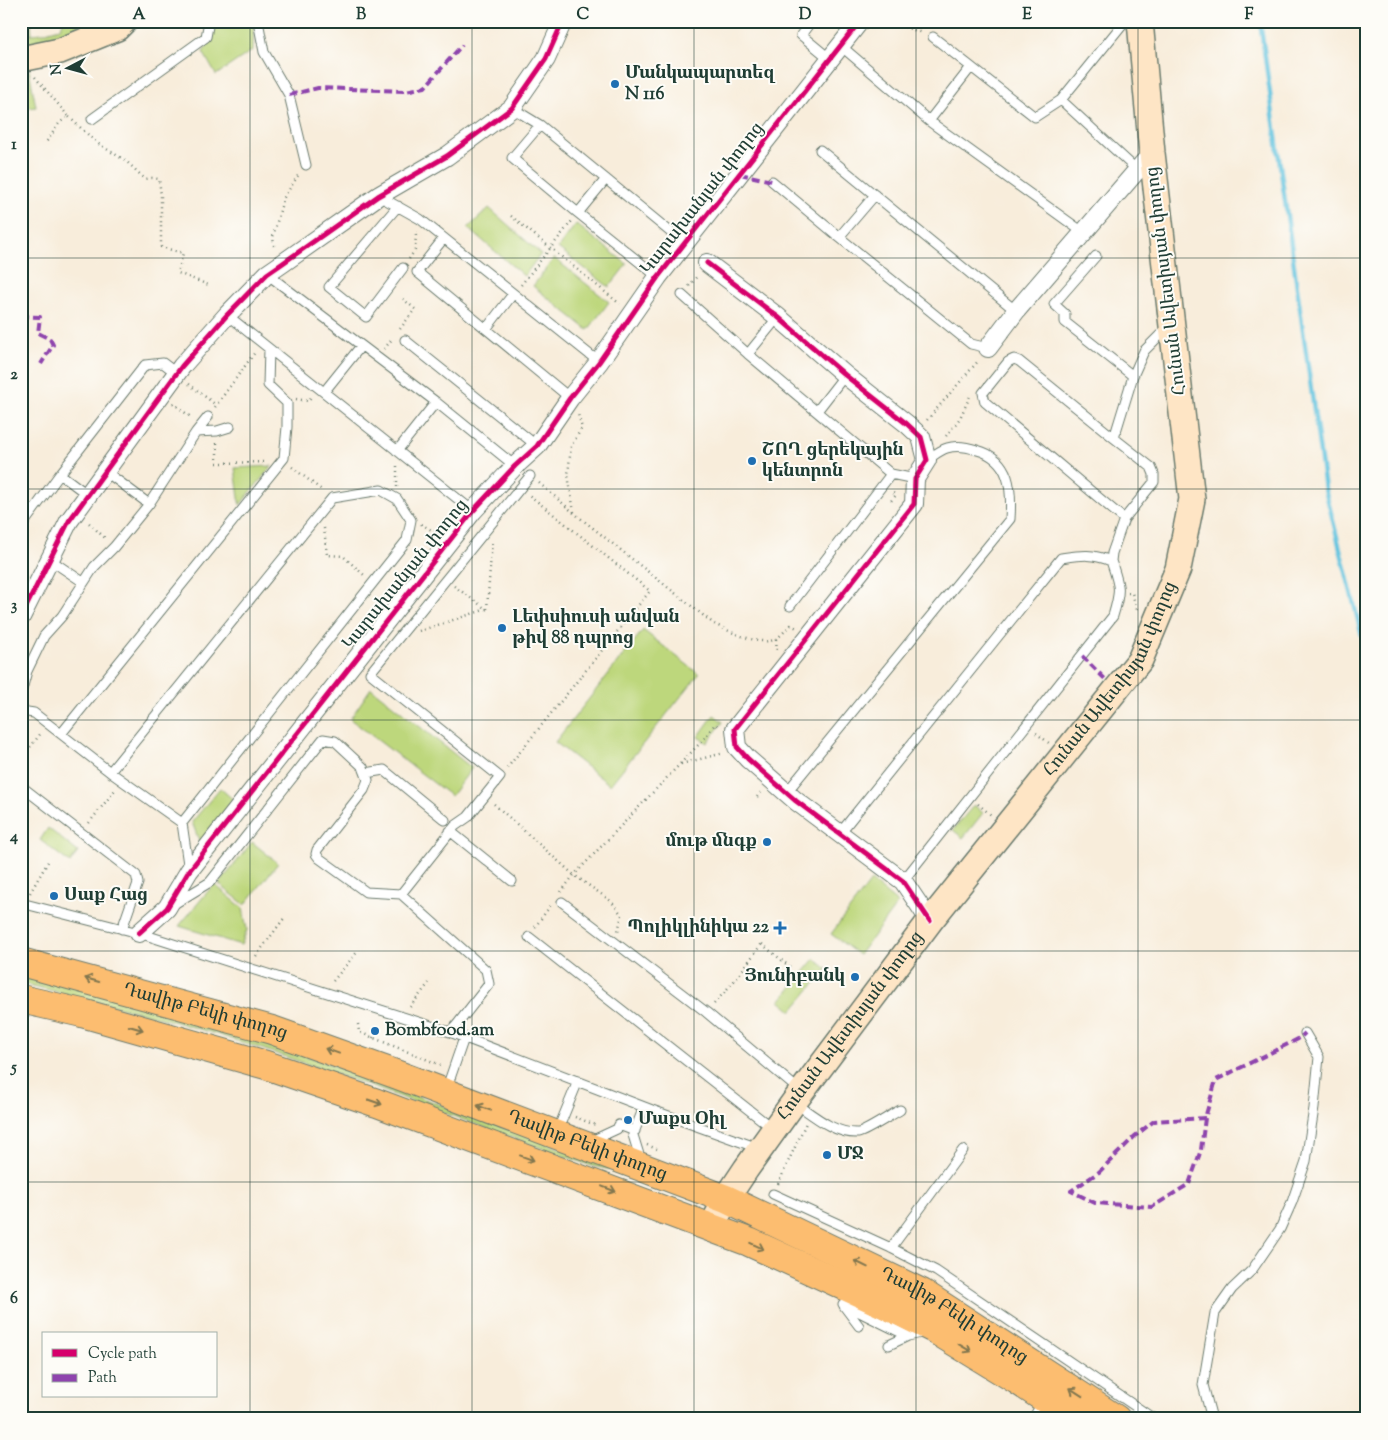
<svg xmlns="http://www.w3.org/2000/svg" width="1388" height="1440" viewBox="0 0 1388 1440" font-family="'Sorts Mill Goudy','Noto Serif Armenian',serif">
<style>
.green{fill:#bdd77c;stroke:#6e8a58}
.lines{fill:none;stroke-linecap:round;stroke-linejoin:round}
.stream{stroke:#5fc2de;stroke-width:4.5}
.lane-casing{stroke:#6b7b6e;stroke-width:11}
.street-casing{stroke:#6b7b6e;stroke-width:20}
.secondary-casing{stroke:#6b7b6e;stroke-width:28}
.primary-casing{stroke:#6b7b6e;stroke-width:30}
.path{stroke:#6b7b6e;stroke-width:2.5;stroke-dasharray:1 4;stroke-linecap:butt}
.lane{stroke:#fff;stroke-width:9}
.street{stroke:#fff;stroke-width:18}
.secondary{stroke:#fee5c5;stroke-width:25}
.primary{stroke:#fcbd6f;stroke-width:28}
.quiet{stroke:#8e44ad;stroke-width:4;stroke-dasharray:8 4;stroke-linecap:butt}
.cycleway-casing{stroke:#fdfcf7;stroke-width:8}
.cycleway{stroke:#d6006c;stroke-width:5}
.oneway{stroke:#82774f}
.grid{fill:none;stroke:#1f3d34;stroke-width:1;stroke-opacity:0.55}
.poi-dot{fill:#1f6fb2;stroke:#fdfcf7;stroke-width:2}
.labels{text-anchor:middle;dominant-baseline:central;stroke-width:4;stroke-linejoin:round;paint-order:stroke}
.poi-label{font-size:18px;font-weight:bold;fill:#1f3d34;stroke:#fdfcf7;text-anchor:start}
.street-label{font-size:18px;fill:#1f3d34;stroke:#fdfcf7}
.neatline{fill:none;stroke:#1f3d34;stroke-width:2}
.grid-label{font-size:16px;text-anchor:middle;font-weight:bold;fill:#1f3d34}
</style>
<rect width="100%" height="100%" fill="#fdfcf7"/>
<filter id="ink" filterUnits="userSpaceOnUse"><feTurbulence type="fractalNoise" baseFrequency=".02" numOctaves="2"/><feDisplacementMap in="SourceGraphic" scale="10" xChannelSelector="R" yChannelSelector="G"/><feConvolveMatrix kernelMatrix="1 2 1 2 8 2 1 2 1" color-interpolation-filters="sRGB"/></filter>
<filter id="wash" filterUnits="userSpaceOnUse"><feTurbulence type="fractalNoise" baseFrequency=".0096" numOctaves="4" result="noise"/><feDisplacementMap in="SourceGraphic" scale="20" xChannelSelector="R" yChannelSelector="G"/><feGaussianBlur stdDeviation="1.12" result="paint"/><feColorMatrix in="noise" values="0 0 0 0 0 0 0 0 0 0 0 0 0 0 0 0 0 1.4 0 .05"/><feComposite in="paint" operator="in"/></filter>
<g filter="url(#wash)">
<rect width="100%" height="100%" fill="#f8eddb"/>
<!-- green -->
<path class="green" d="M21,21H31L32,34H21Z
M64,21H86C66,33 45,43 21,46V35L42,33L60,28Z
M213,21H254L253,50L216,75L203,52L212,39Z
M29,70L36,107L21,109V71Z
M489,208L541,254L524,276L468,228Z
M576,224L627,264L609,287L558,248Z
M554,258L609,302L588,330L533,286Z
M272,466L240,505L235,468Z
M643,630L699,674L610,785L555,742Z
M371,688L472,768L451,796L350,719Z
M714,715L723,722L707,743L698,737Z
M220,788L236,802L201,846L192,822Z
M974,805L983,813L963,838L953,830Z
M48,828L78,852L70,863L40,840Z
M252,842L278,863L245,905L219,884Z
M871,881L898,903L859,955L831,934Z
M214,884L243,908L247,930L241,945L179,926Z
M815,959L827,969L792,1011L780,1001Z
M21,971L253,1036L624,1172L592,1166C467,1122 343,1074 216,1034C152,1014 86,999 21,983Z"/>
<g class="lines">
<!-- stream -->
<path class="stream" d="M1260,21L1325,489L1367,656"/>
</g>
</g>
<g filter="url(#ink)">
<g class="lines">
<!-- lane casing -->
<g class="lane-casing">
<path id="lane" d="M258,21L264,52L289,95L306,165
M805,21L809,24L801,35L830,59
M933,37L1035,117L1061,100L1125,21
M841,46L929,121L1084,233
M1061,100L1137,170
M512,108L540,125L685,244
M92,119L206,37L209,21
M929,121L971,67
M540,125L512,158L578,213
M820,150L1016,311
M606,179L578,213L658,277
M772,181L839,237
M875,195L839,237L971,344L988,348
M379,196L420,219L599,362
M398,206L329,287L366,317L403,268
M444,238L417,272L570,398
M1096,256L1054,304L1065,314V322L1133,376
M267,274L436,402L515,466
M682,295L748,354L778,317
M227,315L473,511
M486,329L513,294
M405,340L537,446
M748,354L891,474
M324,392L361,346
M817,411L845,375
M196,432L217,431L230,427
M1114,438L1151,467L1154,474V482L1124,519L985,402L983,393L1008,362L1014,359L1019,361L1114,438L1133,376L1144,351L1169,326
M397,451L436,402
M105,471L149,504
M60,474L88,495
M21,527L60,474L145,365L163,363L176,373
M49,559L83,582
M1111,561L1112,553L1124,519
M790,606L891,474L915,479
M21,693L27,671L44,636L62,616L94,567L114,547L149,504L196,432L208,417
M21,711L34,713L110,772L182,823L189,871
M61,734L284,458L287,427V403L268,385L269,349
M110,772L332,498L381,490L397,499L411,520L407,540L182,823
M366,773L384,770L445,820
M21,786L136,875L138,883L122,929
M786,793L1010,519C1012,490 1011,459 977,450C968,447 956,445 947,448C940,450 933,456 927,460
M450,831L512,881
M840,833L1061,558C1081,555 1092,553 1111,561C1120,587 1121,590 1113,616L903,881
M401,894L455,826L468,817L500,777L370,673L530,476
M562,902L706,1012L799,1090
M21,903L139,933L450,1032L652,1110L758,1148
M174,904L210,882L323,739L335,741L363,767L368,780L364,790L317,850L316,854L319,858L366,892L401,894L486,970L489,984L456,1026L450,1032
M529,937L772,1128
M446,1090L464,1038
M794,1102C813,1115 834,1134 858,1133C865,1132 891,1115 900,1110
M557,1132L578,1081
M589,1142L617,1129L619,1125L635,1131
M641,1161L633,1135L644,1107
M773,1194L891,1248L936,1271L1154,1419
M891,1248L963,1150
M843,1304L908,1336
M844,1306L859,1326
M889,1345L908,1336L926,1332
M1033,1419L1043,1401
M1212,1419L1203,1385L1215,1313L1232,1289L1252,1270L1280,1229L1292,1202L1306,1161L1314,1108L1319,1057L1305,1033"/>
</g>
<!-- street casing -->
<g class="street-casing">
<path id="street" d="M707,263L778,317L845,375L907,424L921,437L927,460L915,479L914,504L735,729L737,747L748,759L796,801L903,881L930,921
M988,348L1016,311L1152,153
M21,617L69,521L182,366L227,315L267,274L283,263L378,196L447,156L512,108L546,59L563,21
M139,933L167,908L189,871L473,511L515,466L537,446L570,398L599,362L658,277L860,21"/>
</g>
<!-- secondary casing -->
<g class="secondary-casing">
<g id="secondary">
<path d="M21,59L60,51L117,28L124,21"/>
<path id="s1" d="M711,1228L726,1199L746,1169L794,1102L930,921L1140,660L1178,569L1192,499L1152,153L1140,21"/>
</g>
</g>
<!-- primary casing -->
<g class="primary-casing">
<g id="primary">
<path id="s2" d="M21,962L272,1030L398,1075L726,1199L922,1293L1116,1419"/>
<path d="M21,999L82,1013L266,1065L377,1103L749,1242L884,1304L934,1329L1017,1380L1075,1419"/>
</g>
</g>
<!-- path -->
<path class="path" d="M59,21L63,29
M880,21L902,26L922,33
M35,77L69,117C56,122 55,132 46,142
M69,117L97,143L126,161L145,179L152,178L159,179L161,196V247L183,253L178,273L211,286
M511,216L620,304
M274,246L273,237L283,199L299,174
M409,259L415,250L416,233L418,232
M521,285L572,221
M689,286L698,275
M400,329L415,309L403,299
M384,349L393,338
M189,384L216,405
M296,399L308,401L311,397
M173,403L192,418
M215,407L256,351
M927,420L979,360
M946,436L960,418L971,394
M217,443V463L266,462
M292,467L323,491
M539,483L574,513L714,624C729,631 760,647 776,639C781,636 786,629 791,625L797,628
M397,487V465
M893,493L896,495L891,501L894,503
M574,512L568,475L571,446L582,428L578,414
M89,523L106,539
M421,524L435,532
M324,528L327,555L343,556L364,575
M454,586L486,609
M1128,593H1132L1138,613
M487,609L492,541
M419,631L487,609
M776,639L777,652
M1036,733L1049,743
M21,759L41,733
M681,764L724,753
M507,768L650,591L529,495
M757,797L762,791
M494,804L574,875L611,901L622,915L618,931
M978,804L991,815
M89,823L115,790
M561,892L574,875L703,740L715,724L719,727
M30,893L49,860
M535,927L551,905
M762,944L790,967
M256,956L285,917
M333,981L358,951
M714,1004L735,980L763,942
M410,1007L429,983
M358,1024L359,1032L443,1066
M373,1038L376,1030
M575,1117L598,1126
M647,1145L657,1149
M778,1184L806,1123"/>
<!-- lane -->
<use href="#lane" class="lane"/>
<!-- street -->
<use href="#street" class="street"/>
<!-- secondary -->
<use href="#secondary" class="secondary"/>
<!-- primary -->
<use href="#primary" class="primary"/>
<!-- quiet -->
<path class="quiet" d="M289,95L318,88L406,91L425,87L462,45
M740,174L772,181
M21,316L40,317L38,333L50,339L53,345L41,364
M1082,656L1107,681
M1205,1118L1201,1150L1189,1184L1152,1207L1095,1203L1071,1191L1099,1172L1135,1136L1154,1121L1205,1118L1216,1080L1300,1038L1305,1033"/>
<!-- cycleway casing -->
<g class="cycleway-casing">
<path id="cycleway" d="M707,263L778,317L845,375L907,424L921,437L927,460L915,479L914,504L735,729L737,747L748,759L796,801L903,881L930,921
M21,617L69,521L182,366L227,315L267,274L283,263L378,196L447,156L512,108L546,59L563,21
M139,933L167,908L189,871L473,511L515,466L537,446L570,398L599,362L658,277L860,21"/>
</g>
<!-- cycleway -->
<use href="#cycleway" class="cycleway"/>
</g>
<!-- one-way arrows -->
<defs><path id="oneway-shaft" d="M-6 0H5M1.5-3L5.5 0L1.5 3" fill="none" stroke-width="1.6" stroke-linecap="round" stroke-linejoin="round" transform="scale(1.25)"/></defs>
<g class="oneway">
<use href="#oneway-shaft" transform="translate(92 980) rotate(-164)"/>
<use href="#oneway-shaft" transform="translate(136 1028) rotate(16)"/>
<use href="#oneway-shaft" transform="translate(332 1051) rotate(-160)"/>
<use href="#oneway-shaft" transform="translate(375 1102) rotate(19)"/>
<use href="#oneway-shaft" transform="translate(484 1108) rotate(-159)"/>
<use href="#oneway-shaft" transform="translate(527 1158) rotate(20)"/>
<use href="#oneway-shaft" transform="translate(609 1189) rotate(21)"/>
<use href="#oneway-shaft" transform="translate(757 1246) rotate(25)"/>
<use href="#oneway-shaft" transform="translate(861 1264) rotate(-154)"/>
<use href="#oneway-shaft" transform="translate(965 1348) rotate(31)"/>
<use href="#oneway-shaft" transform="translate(1076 1392) rotate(-147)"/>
</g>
</g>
<!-- grid -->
<path class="grid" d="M250,21V1419M472,21V1419M694,21V1419M916,21V1419M1138,21V1419M21,258H1367M21,489H1367M21,720H1367M21,951H1367M21,1182H1367"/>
<!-- markers -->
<g class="poi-dot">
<circle cx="615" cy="84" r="5"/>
<circle cx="752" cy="461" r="5"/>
<circle cx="502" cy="628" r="5"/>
<circle cx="767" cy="842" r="5"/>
<circle cx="54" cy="896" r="5"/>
<path d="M777.5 920.5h5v5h5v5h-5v5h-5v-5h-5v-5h5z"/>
<circle cx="855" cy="977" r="5"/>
<circle cx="375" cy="1031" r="5"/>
<circle cx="628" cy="1120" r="5"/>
<circle cx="827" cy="1155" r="5"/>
</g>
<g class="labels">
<!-- poi labels -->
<g class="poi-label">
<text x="625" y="74">Մանկապարտեզ<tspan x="625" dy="21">N 116</tspan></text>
<text x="762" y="451">ՇՈՂ ցերեկային<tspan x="762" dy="21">կենտրոն</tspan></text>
<text x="512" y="618">Լեփսիուսի անվան<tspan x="512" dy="21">թիվ 88 դպրոց</tspan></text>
<text x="757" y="842" text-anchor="end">մութ մնգք</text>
<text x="64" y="896">Սաք Հաց</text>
<text x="769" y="928" text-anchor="end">Պոլիկլինիկա 22</text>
<text x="845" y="977" text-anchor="end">Յունիբանկ</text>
<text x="385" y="1031">Bombfood.am</text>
<text x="638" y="1120">Մաքս Օիլ</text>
<text x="837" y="1155">ՄՋ</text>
</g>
<!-- street labels -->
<g class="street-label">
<text transform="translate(703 199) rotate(-52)">Կարախանյան փողոց</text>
<text transform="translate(1167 281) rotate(-97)">Հունան Ավետիսյան փողոց</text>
<text transform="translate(406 575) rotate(-51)">Կարախանյան փողոց</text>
<text stroke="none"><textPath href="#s1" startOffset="681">Հունան Ավետիսյան փողոց</textPath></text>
<text stroke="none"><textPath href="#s2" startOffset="191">Դավիթ Բեկի փողոց</textPath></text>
<text stroke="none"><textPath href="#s1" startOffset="246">Հունան Ավետիսյան փողոց</textPath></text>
<text stroke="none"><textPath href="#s2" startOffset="596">Դավիթ Բեկի փողոց</textPath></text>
<text stroke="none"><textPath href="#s2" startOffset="1001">Դավիթ Բեկի փողոց</textPath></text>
</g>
</g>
<!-- margin -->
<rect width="1388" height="1440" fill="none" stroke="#fdfcf7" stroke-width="55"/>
<!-- legend -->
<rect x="42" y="1332" width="175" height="65" fill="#fdfcf7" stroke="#a4b0a9"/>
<rect x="52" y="1349" width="25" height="8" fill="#d6006c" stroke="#a4b0a9"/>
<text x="88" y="1358" font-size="15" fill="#1f3d34">Cycle path</text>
<rect x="52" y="1374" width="25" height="8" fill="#8e44ad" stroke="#a4b0a9"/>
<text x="88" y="1382" font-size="15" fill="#1f3d34">Path</text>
<!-- north arrow -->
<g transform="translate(68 68) rotate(264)" stroke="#fdfcf7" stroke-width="4" paint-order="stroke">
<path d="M0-4L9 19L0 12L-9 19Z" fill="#1f3d34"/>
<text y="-8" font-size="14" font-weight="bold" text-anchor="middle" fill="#1f3d34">N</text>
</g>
<rect x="28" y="28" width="1332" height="1384" class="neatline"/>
<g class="grid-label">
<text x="139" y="19">A</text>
<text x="361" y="19">B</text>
<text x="583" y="19">C</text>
<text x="805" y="19">D</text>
<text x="1027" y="19">E</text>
<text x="1249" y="19">F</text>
<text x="14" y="149">1</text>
<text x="14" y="379">2</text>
<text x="14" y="610">3</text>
<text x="14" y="841">4</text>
<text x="14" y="1072">5</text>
<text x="14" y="1303">6</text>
</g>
</svg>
